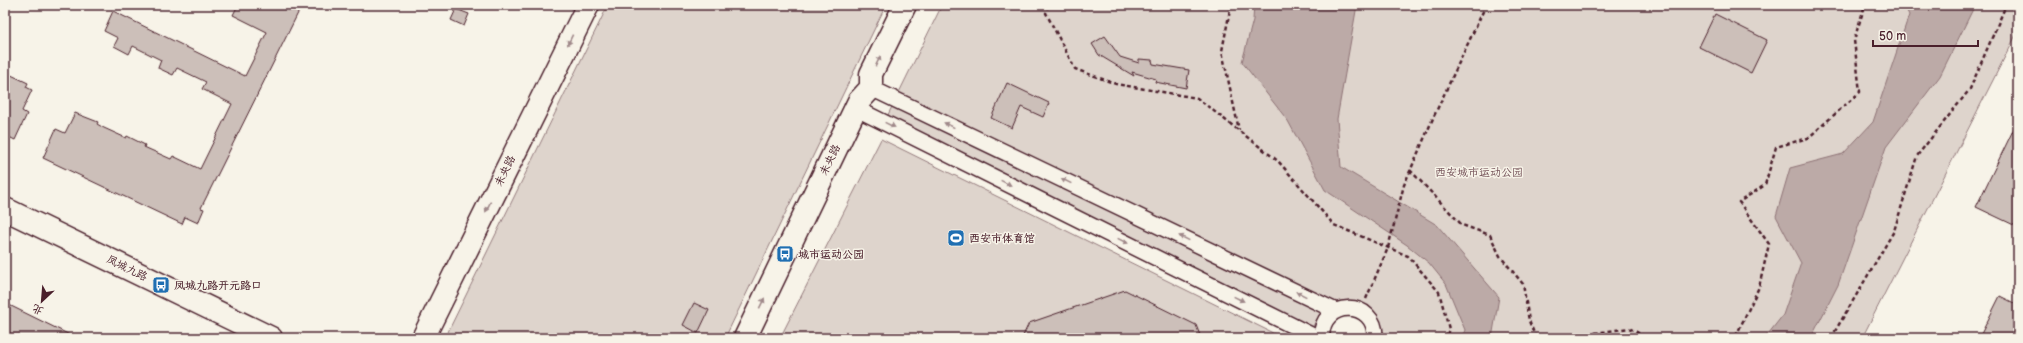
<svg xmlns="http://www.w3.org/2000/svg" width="2023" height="343" viewBox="0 0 2023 343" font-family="'Balsamiq Sans','LXGW WenKai TC',sans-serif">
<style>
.green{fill:#ded4cc;stroke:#947a7c}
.water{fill:#bcaaa7;stroke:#8e7275}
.building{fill:#ccbfb9;stroke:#4a1f2b}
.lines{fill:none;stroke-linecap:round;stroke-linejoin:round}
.street-casing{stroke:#4a1f2b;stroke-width:18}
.secondary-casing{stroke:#4a1f2b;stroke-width:25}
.primary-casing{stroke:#4a1f2b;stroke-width:25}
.path{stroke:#4a1f2b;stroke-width:2.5;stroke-dasharray:4 3;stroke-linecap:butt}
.street{stroke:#f7f3e8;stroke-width:15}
.secondary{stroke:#f7f3e8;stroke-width:22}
.primary{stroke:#f7f3e8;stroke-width:22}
.oneway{fill:#a0898a}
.labels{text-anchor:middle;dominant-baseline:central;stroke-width:3;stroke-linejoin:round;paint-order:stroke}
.street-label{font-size:11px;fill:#4a1f2b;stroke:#f7f3e8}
.park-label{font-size:11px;fill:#6f4c53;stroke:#f7f3e8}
.poi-label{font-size:11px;font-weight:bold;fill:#4a1f2b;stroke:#f7f3e8;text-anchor:start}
</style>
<rect width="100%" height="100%" fill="#f7f3e8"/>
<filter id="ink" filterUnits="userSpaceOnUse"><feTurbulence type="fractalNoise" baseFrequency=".025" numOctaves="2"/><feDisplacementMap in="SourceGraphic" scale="8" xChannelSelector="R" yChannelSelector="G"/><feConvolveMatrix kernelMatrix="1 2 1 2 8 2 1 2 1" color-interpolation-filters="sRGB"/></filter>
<g filter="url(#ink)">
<!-- green -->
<path class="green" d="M608,5H886L725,338H445Z
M942,5H2018V31L1862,338H1384C1382,328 1379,317 1371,310C1359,299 1335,300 1323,312C1316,319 1311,330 1306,338L881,129Z
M881,139L1283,338H780Z"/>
<!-- water -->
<path class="water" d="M1254,5H1357L1337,119L1341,167L1437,225L1499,297L1492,338H1462L1465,330L1446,284L1429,263L1407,245L1325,190L1288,121L1242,62L1253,20Z
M1904,5H1975L1940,76L1886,147L1838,285L1811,338H1765L1783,315L1801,263L1776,216L1790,168L1843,154L1873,122L1909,15Z"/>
<!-- building -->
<path class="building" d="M238,5H302L201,208L204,209L198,223L185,217L182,224L43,158L56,129L65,133L75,113L98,122L97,124L104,128L126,138L127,136L145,145L144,147L171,159L173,156L200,169L232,104L202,89L206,82L177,68L173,75L158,68L161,60L133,46L129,54L114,46L118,38L104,31L113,11L245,76L267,32L233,15Z
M456,9L469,14L464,26L451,20Z
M1715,14L1767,40L1751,73L1699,47Z
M1105,36L1120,57L1139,63V59L1152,60L1153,64L1189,70L1186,88L1155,82L1156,79L1132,72L1134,76L1099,55L1092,44Z
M9,74L28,83L26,87L32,90L22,111L27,114L15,140L5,135V83Z
M1007,83L1049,103L1043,117L1021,107L1012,128L991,118Z
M2018,120V227L1976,207Z
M1125,290L1196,325L1201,338H1022L1029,323Z
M2000,296L2018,305V338H1979Z
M5,303L76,338H17L5,332Z
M694,303L709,310L698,333L683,325Z"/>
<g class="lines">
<!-- street casing -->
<g class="street-casing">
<path id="street" d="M871,88L1336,311
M855,108L1317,338
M1322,338C1319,299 1377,298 1375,338"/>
</g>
<!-- secondary casing -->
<g class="secondary-casing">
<path id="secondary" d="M5,209L271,338"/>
</g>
<!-- primary casing -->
<g class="primary-casing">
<path id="primary" d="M423,338L588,5
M745,338L859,101L871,88V74L905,5"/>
</g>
<!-- path -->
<path class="path" d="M1048,5L1046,13L1075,69L1116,84L1197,98L1278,161L1334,225L1408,256L1439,292L1449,329L1446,338
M1231,5L1222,51L1239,130
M1410,170L1462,225L1490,235L1500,256L1523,284L1529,321L1536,338
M1366,299L1388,248L1404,185L1434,116L1486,5
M1560,338L1629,328L1648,338
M1729,338L1736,336L1759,287L1769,244L1739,202L1765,185L1776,147L1808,138L1860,92L1854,40L1865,5
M1831,338L1894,231L1917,156L1970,89L2006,5"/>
<!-- street -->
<use href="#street" class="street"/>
<!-- secondary -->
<use href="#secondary" class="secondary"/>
<!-- primary -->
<use href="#primary" class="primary"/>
</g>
<!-- one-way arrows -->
<defs><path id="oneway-solid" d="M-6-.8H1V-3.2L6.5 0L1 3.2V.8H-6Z"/></defs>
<g class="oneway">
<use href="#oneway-solid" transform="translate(570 40) rotate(116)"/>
<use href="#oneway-solid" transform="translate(878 61) rotate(-64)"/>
<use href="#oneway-solid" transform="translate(890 125) rotate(26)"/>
<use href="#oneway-solid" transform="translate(949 125) rotate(-154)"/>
<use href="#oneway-solid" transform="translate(1066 181) rotate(-154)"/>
<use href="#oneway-solid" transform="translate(1006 183) rotate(26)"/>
<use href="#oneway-solid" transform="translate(488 207) rotate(116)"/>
<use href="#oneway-solid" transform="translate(1184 238) rotate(-154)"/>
<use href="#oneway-solid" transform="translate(1123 241) rotate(26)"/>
<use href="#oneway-solid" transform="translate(1301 294) rotate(-154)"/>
<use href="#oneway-solid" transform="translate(1239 299) rotate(26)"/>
<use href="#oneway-solid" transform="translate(762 303) rotate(-64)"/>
</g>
</g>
<!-- icons -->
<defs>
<g id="stadium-square" transform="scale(0.9)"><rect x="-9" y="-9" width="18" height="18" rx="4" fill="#1f6fb2" stroke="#f7f3e8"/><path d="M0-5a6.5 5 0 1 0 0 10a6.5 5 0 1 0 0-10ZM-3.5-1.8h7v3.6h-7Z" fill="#fff"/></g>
<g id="bus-square" transform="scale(0.9)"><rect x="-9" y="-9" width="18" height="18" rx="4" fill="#1f6fb2" stroke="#f7f3e8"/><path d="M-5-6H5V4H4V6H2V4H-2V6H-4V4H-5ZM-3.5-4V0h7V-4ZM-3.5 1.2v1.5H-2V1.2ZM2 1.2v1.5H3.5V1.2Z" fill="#fff"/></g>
</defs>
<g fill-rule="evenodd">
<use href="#stadium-square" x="956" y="238"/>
<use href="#bus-square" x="785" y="254"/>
<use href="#bus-square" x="161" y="285"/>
</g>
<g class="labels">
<!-- street labels -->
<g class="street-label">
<text transform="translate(830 160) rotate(-64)">未央路</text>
<text transform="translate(505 171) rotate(-64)">未央路</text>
<text transform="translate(127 268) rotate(26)">凤城九路</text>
</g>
<!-- park labels -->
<g class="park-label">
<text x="1479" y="172">西安城市运动公园</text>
</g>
<!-- poi labels -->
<g class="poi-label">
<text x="969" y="238">西安市体育馆</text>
<text x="798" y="254">城市运动公园</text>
<text x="174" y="285">凤城九路开元路口</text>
</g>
</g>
<!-- margin -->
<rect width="2023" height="343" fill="none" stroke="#f7f3e8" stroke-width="20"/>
<rect x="10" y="10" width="2003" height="323" fill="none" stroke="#4a1f2b" stroke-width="1.5" filter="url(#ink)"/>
<!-- north arrow -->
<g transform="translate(42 301) rotate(206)" stroke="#f7f3e8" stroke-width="3" paint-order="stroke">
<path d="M0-3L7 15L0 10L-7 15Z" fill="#4a1f2b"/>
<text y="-6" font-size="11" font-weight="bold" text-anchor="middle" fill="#4a1f2b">北</text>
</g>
<!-- scale -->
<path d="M1873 40v6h105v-6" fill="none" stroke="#4a1f2b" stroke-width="2"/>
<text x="1879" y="40" font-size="12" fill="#4a1f2b" stroke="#f7f3e8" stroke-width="3" paint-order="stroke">50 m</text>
</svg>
